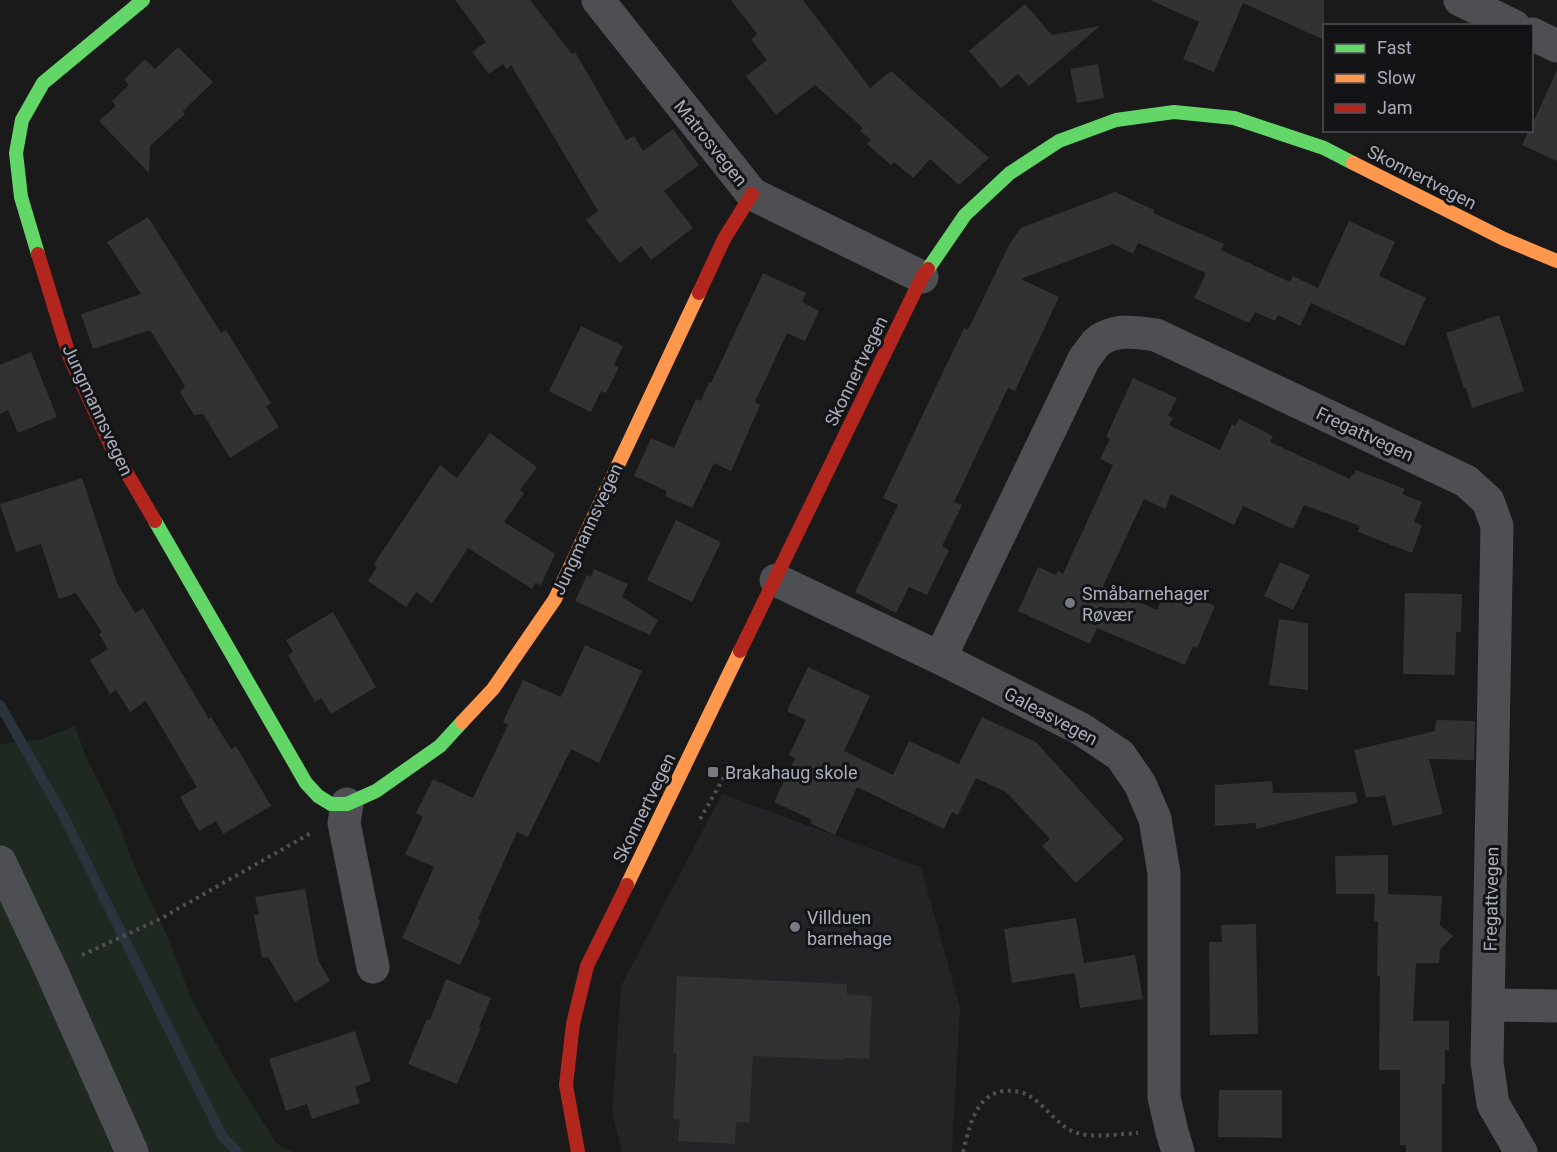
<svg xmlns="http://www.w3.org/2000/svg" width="1557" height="1152" viewBox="0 0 1557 1152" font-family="Roboto,sans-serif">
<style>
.built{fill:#242326}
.green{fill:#1f2821}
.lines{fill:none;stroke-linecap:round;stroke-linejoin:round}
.stream{stroke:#2b343d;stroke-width:10}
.building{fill:#323232}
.path{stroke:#505055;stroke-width:4;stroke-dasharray:3 4.5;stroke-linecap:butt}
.street{stroke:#4e4f53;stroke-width:33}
.fast{stroke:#63d668;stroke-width:14}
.slow{stroke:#ff974d;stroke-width:14}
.jam{stroke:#b3261e;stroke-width:14}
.poi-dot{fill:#787a83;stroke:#141416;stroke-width:2}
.labels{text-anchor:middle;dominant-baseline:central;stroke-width:6;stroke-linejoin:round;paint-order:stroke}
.street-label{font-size:18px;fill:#aaaebc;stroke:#141416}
.poi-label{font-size:18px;fill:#aaaebc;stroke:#141416;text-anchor:start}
</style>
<rect width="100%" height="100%" fill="#1a1a1a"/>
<!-- built -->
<path class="built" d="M722,794L921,867L960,1008L952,1152H622L612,1112L621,986Z"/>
<!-- green -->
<path class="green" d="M75,726L86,757L115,815L138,874L168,938L191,998L230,1069L276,1143L293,1152H0V744L40,740Z"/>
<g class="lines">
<!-- stream -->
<path class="stream" d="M0,705L64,817L222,1136L238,1152"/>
</g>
<!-- building -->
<path class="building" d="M455,0H530L572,54L575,52L626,140L634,136L643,151L673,129L699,165L664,191L693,228L651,260L641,246L620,263L586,220L598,211L511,65L507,69L503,64L489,74L472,52L486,42Z
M731,0H803L870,88L891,71L989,158L959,185L930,159L913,178L894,162L891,165L867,144L871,140L860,131L863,128L815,85L776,115L746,76L767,60L751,39L757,34Z
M1150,0H1324V40L1243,3L1214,72L1183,59L1199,22Z
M1025,4L1052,35L1100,26L1029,86L1018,74L1001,88L969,51Z
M178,47L213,82L183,111L185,114L150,146L149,173L99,121L116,106L112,101L129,85L124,80L145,59L155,69Z
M1098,64L1104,98L1077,103L1070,69Z
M1557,70V161L1522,145L1529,130H1532V125Z
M1115,192L1154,210L1153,213L1224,244L1221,250L1290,282L1293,276L1318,288L1300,326L1278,315L1275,321L1255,312L1249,323L1194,298L1206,273L1138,243L1133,254L1113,244L1021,279L1059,297L1015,391L1008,388L954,502L962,505L942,546L949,550L927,595L909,587L896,613L855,592L898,505L883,498L964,328L968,330L1010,243L1021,228Z
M148,217L221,333L226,330L271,403L266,406L279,427L230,458L203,414L194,415L180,392L185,386L150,330L93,349L81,314L141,294L107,242Z
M1349,221L1395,242L1379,276L1426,298L1404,346L1311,303Z
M763,273L806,293L802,302L819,311L805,341L787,333L755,402L760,405L731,471L714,463L692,508L665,496L667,491L634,476L651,438L674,448L696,399L701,401L709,382L711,383Z
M1499,315L1524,391L1472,408L1466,388H1464L1446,333Z
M581,326L623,346L614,365L619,367L606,393L601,391L591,412L549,391Z
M31,352L57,417L18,433L8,410L0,414V365Z
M1133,378L1177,398L1168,416L1173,418L1169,425L1220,450L1232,424L1235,426L1239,419L1273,436L1270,442L1350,479L1352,474L1354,475L1356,470L1405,489L1402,494L1422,502L1414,522L1422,525L1412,553L1358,532L1360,526L1304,505L1293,529L1243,506L1234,525L1171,494L1165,509L1144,499L1103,586L1157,610L1167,586L1215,606L1197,648L1193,646L1185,665L1097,628L1090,644L1018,611L1038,567L1056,575L1058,571L1063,574L1113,465L1100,459L1110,439L1106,437Z
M490,433L537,467L520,490L524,493L504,522L555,554L541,585L535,583L532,589L468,548L432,603L416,592L406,607L368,581L377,567L374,564L440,465L457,478Z
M82,478L117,583L135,613L143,608L209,719L211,717L231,749L236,746L271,806L223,834L216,821L199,831L180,797L197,787L146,701L130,712L116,690L110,694L90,660L108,649L99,634L102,632L76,593L59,599L41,544L16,552L0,504Z
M676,520L721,542L692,602L647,580Z
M1280,562L1310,575L1293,610L1264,596Z
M594,569L628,584L622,597L658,620L650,635L575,601L587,575L591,577Z
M1405,593L1462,594L1461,632H1456L1455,675L1403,674Z
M333,612L376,687L331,714L321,698L315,702L288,655L293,652L286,640Z
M1279,619L1308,623V690L1269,685Z
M585,645L642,671L599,763L571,749L528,837L517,832L478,919L481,920L460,965L402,938L434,867L405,854L423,817L416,813L433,779L473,798L508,725L503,722L523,680L561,697Z
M808,667L870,696L844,751L893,775L909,741L959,764L982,717L1036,742L1124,839L1076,883L1042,846L1050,839L1006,792L976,778L958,815L952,812L944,829L857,787L835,835L810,823L812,820L774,802L795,758L789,755L806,720L787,711Z
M1436,720L1475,721L1474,760L1429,759L1443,814L1393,826L1385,795L1378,797H1366L1354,750L1435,731Z
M1272,781L1273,793L1356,792L1357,803L1256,829V823L1215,826V785Z
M1388,855V894L1442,896L1440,925L1453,936L1440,950L1439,963H1416L1413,1021H1449V1050H1445V1084H1442V1152H1406V1145H1400V1070H1379L1380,976H1377L1378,921H1374L1375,894H1336L1335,856Z
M305,889L318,960L330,981L295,1002L268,957L262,958L254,915L259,914L255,897Z
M1076,918L1084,963L1135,955L1143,999L1080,1008L1075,973L1012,983L1004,929Z
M1256,924L1258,1034L1210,1035L1209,942H1222L1221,925Z
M677,976L847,984V994L872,996L869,1059L843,1058V1060L753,1056L749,1123L736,1122L735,1144L678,1141L680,1120L673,1119L677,1053H673Z
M446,979L491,998L479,1027L481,1028L457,1084L408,1064L427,1019L430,1020Z
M355,1031L371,1081L355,1087L360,1103L312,1119L307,1104L286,1111L269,1059Z
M1219,1090H1282V1138L1218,1137Z"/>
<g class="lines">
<!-- path -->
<path class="path" d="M700,819L723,779L728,762
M82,955L160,919L311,833
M963,1152C969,1129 975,1094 1004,1091C1015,1090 1025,1092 1034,1099C1048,1109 1060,1128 1077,1133C1094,1138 1120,1134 1138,1133"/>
<!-- street -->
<path class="street" d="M598,0L752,194L922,277
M1460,0L1514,26
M1532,34L1557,46
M776,580L940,658L1081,729L1120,755L1140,784L1155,819L1164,873V1097L1172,1132L1178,1152
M940,658L1084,359C1088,354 1092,348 1096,343C1113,328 1136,332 1156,335L1466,481L1488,501L1497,526L1487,1062L1493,1104L1521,1152
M347,804L344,823L373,967
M0,862L51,970L132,1152
M1489,1005L1557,1006"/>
<!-- fast -->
<path class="fast" d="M38,254L21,197L16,153L22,120L43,83L143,0
M928,269L965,215L1010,173L1059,141L1116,120L1174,112L1234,118L1324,148L1353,163
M155,521L306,783L318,796L331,804H347L376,791L440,746L462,722"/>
<!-- slow -->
<path class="slow" d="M1353,163L1504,239L1557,261
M462,722L493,689L555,599L699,293
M627,885L740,651"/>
<!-- jam -->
<path class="jam" d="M38,254L70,358L111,446L155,521
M699,293L724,239L752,194
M740,651L922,277L928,269
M578,1152L566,1085L573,1024L587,966L627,885"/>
</g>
<!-- markers -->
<g class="poi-dot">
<circle cx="1070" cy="603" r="6"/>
<rect x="707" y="766" width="12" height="12" rx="3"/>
<circle cx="795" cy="927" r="6"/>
</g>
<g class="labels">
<!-- street labels -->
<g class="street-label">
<text transform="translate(711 143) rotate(51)">Matrosvegen</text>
<text transform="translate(1422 177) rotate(27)">Skonnertvegen</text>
<text transform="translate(856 371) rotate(-64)">Skonnertvegen</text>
<text transform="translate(98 410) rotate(65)">Jungmannsvegen</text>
<text transform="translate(1365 434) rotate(25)">Fregattvegen</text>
<text transform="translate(587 529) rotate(-65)">Jungmannsvegen</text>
<text transform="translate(1051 716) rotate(28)">Galeasvegen</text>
<text transform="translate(644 808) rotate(-64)">Skonnertvegen</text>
<text transform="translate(1491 899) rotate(-89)">Fregattvegen</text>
</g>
<!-- poi labels -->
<g class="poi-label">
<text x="1082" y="593">Småbarnehager<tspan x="1082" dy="21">Røvær</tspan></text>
<text x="725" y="772">Brakahaug skole</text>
<text x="807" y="917">Villduen<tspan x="807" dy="21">barnehage</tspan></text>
</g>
</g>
<!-- legend -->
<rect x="1323" y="24" width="210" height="108" fill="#141416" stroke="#505258" stroke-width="1.5"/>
<rect x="1335" y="44" width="30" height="9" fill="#63d668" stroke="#505258" stroke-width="1.5"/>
<text x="1377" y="54" font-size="18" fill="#aaaebc">Fast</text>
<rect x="1335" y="74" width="30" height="9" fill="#ff974d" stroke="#505258" stroke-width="1.5"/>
<text x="1377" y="84" font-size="18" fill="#aaaebc">Slow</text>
<rect x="1335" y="104" width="30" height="9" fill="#b3261e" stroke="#505258" stroke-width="1.5"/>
<text x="1377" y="114" font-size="18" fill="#aaaebc">Jam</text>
</svg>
